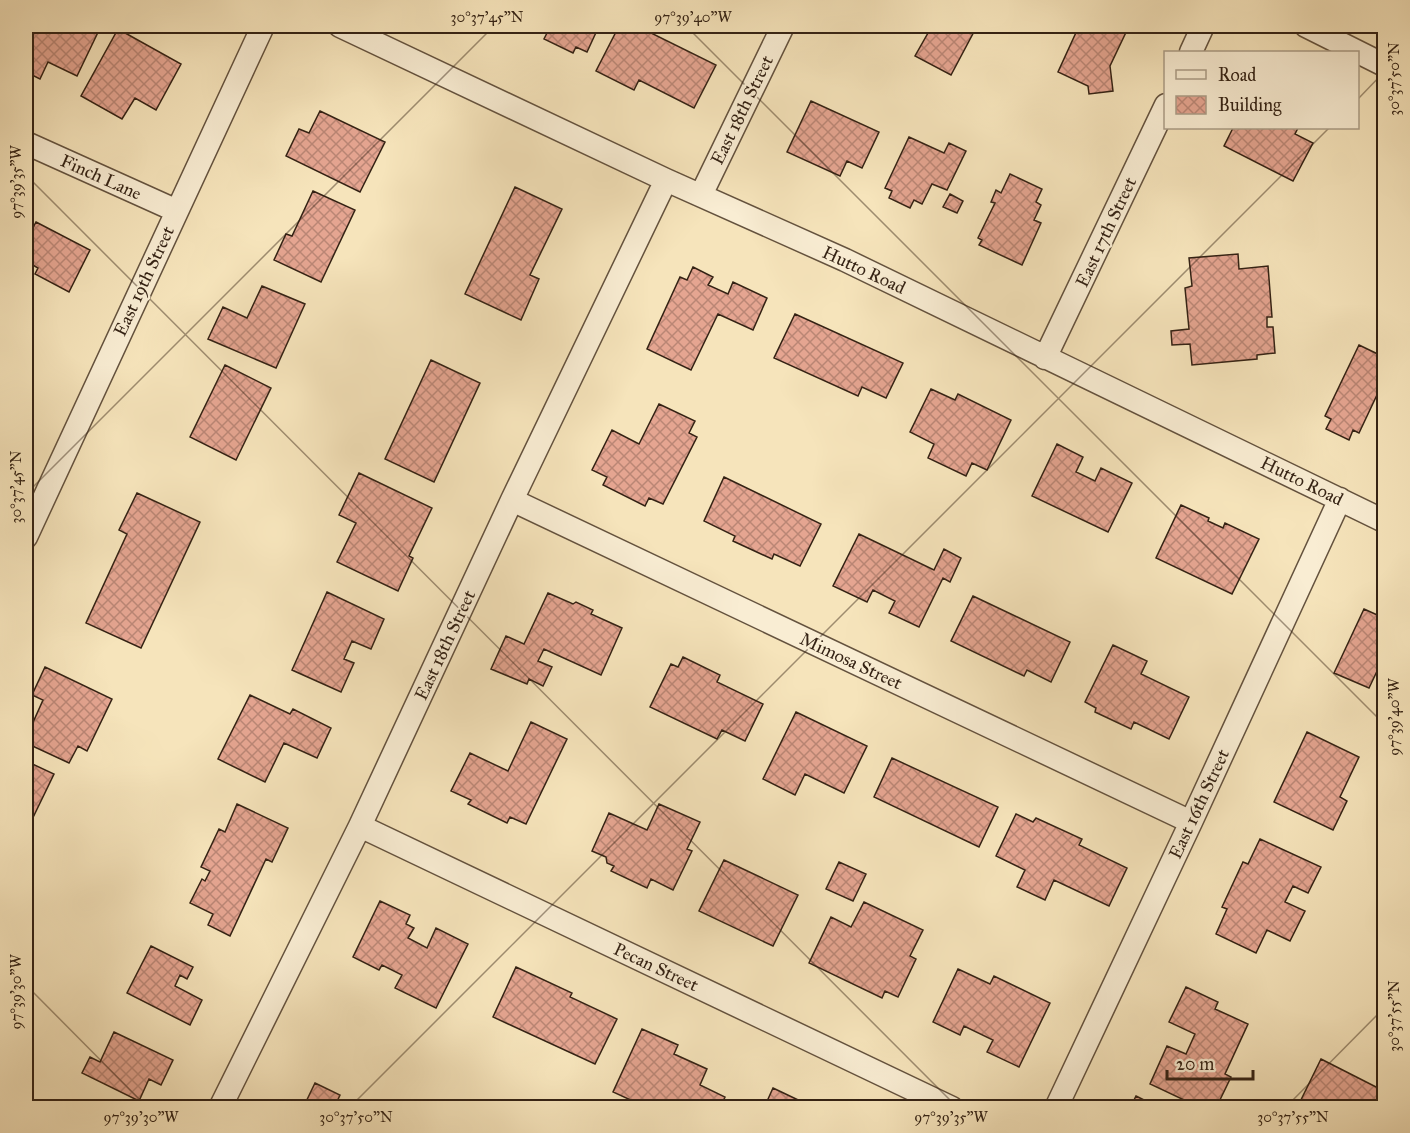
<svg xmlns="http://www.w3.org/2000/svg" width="1410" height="1133" viewBox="0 0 1410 1133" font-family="'IM FELL Great Primer',serif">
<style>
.building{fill:url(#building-cross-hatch);stroke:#342214;stroke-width:1.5}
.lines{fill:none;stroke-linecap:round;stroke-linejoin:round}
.street-casing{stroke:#64523e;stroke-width:25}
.street{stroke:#f9edd3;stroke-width:22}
.ticks{fill:none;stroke:#342214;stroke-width:1.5;stroke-opacity:0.45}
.labels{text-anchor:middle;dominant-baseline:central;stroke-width:4.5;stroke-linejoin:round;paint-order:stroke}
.street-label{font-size:18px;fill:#342214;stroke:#f9edd3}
.neatline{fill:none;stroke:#342214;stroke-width:2}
.ticks-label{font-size:15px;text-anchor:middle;fill:#342214}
</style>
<defs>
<pattern id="building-cross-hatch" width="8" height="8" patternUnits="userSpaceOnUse" patternTransform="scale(1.5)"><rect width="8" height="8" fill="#e5a591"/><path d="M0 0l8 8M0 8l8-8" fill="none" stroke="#ba8675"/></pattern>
</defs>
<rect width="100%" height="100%" fill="#f6e4bb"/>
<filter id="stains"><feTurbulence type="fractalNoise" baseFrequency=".00333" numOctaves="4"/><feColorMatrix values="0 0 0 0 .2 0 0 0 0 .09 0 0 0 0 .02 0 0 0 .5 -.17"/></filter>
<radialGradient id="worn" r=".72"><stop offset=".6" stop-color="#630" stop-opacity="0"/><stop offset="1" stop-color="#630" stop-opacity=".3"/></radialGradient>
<!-- building -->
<path class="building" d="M34,26H101L77,76L48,62L40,79L26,72V44Z
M536,26H599L587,52L576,47L573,53L544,39L548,31Z
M619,26H637L716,65L694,108L639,80L634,90L596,71Z
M932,26H977L951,75L915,56Z
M1079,26H1129L1110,66L1113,91L1089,94L1088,86L1058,72Z
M118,29L181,64L156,110L135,98L122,119L81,96Z
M811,101L879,132L862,168L847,161L840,176L787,152Z
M320,111L385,142L360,192L286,156L299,129L309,133Z
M1233,128H1298L1295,134L1313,143L1293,181L1224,146Z
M909,137L944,153L949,143L966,151L947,190L932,184L922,204L914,200L910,208L889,198L892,191L885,188Z
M1010,174L1042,189L1036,202L1041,205L1034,220L1041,223L1022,265L979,245L982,240L978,238L995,203L991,202L996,190L1001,193Z
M515,187L562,209L530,275L539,279L521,320L465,294Z
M313,191L355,210L321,282L274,260L286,234L292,236Z
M950,194L963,201L957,213L943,207Z
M36,222L90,250L69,292L35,274L38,268L26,261V241Z
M1238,254L1239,269L1268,266L1272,317H1267V327H1273L1275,353L1257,355V359L1192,365L1190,344L1172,345L1171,331L1189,329L1185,288L1192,286L1189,258Z
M693,267L713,277L708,285L728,294L733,282L767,298L753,330L718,314L691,370L647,349L680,277L687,280Z
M262,286L305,304L276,368L208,339L223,307L247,318Z
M795,314L903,363L886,398L862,387L858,396L774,358Z
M1359,345L1384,357V380L1359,433L1353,430L1349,440L1326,429L1331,419L1325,416Z
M431,360L480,383L434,482L385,459Z
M225,365L271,388L236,460L190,437Z
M931,389L955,400L958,394L1011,420L987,470L972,463L966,476L928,458L934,444L910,432Z
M659,404L695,421L689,433L697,437L663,504L649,498L645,506L603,485L607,477L592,470L612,430L639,444Z
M1057,444L1083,457L1076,472L1095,481L1101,468L1132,483L1108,532L1032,496Z
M359,473L432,508L409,556L413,558L398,591L337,562L356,523L339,515Z
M724,477L821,524L800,566L774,554L772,559L733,541L735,536L704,521Z
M137,493L200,522L141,648L86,623L127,534L119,530Z
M1181,505L1209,518L1208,521L1223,528L1225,523L1259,539L1232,594L1156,558Z
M859,534L934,570L944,549L961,558L950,582L943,578L919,627L889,613L895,601L873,590L867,602L833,586Z
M327,592L384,619L371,649L352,641L344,659L354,663L341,692L292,670Z
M548,593L573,604L576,602L593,610L591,614L622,628L601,675L544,649L538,661L552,667L543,686L529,679L527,684L491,669L506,636L524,644Z
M973,596L1070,642L1051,682L1027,670L1024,676L951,641Z
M1364,609L1384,618V670L1379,667L1369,688L1334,673Z
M1113,645L1147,661L1141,674L1189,697L1169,739L1134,722L1131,729L1095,712L1096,708L1085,702Z
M683,657L720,675L717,682L763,704L745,741L722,730L717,739L650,707L671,664L678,667Z
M45,667L112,699L87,751L78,746L69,763L26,743V738L43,700L32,695Z
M250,695L290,714L293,709L331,728L317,758L284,743L265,782L218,759Z
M796,712L867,746L844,793L805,774L795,795L763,779Z
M531,722L567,739L526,824L510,817L507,823L468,804L471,800L451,791L470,753L508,771Z
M1307,732L1359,757L1340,797L1347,801L1333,830L1274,802Z
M892,758L998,807L979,847L874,797Z
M26,761L54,774L26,832Z
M237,804L288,828L272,862L266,859L230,936L208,925L213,914L190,903L202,879L205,881L210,871L201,867L219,829L225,832Z
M659,804L700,822L687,849L692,851L673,890L651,879L647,888L611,871L614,866L607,863L606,857L592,851L609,813L647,830Z
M1016,814L1033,822L1036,818L1082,839L1079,845L1127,868L1109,906L1054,880L1045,900L1017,887L1025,870L996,856Z
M1260,839L1321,867L1308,893L1293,886L1285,902L1305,911L1290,941L1267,930L1256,953L1216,934L1227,909L1222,907L1243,862L1248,864Z
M724,860L798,895L773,946L699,911Z
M839,862L866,874L853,901L826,889Z
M380,901L410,915L406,924L414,928L408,938L427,948L436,928L468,944L436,1008L395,988L402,975L382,965L379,970L353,957Z
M864,902L923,930L910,956L916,959L898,997L885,991L882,998L809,963L831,917L851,927Z
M151,946L193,967L187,979L180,975L175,986L202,1000L190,1025L127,993Z
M516,967L572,993L570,997L617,1019L595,1064L493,1017Z
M958,969L990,984L994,976L1050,1003L1019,1067L987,1052L993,1040L964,1026L960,1035L933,1022Z
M1186,987L1218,1002L1215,1009L1248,1024L1225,1074L1231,1077L1216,1108H1201L1150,1084L1167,1046L1186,1054L1195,1034L1169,1022Z
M642,1029L678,1045L674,1054L707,1069L700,1085L725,1097L720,1108H648L613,1092Z
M114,1032L173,1060L161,1085L149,1079L139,1101L82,1073L90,1057L100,1062Z
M1321,1059L1384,1091V1108H1297Z
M315,1083L340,1095L334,1108H303Z
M773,1088L815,1108H764Z
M1136,1096L1160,1108H1130Z"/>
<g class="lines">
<!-- street casing -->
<g class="street-casing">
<path id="street" d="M340,26L666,180L845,260L1384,521
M1306,26L1384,65
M1191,52L1203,26
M26,143L177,211
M701,195L783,26
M1045,358L1166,105
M512,500L1191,822
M26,537L263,26
M360,826L952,1108
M220,1108L360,826L512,500L666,180
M1056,1108L1191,822L1340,499"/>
</g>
<!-- street -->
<use href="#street" class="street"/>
</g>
<!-- ticks -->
<path class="ticks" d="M686,26L1384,724M1358,99L1384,72M26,175L958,1108M26,494L494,26M26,985L148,1108M349,1108L1329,128M1285,1108L1384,1008"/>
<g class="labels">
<!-- street labels -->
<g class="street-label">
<text transform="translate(742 110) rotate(-64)">East 18th Street</text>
<text transform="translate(101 177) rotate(24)">Finch Lane</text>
<text transform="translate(1106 232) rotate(-65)">East 17th Street</text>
<text transform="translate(864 270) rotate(25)">Hutto Road</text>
<text transform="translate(144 281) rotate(-65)">East 19th Street</text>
<text transform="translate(1302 481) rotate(26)">Hutto Road</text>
<text transform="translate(445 645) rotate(-65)">East 18th Street</text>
<text transform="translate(851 661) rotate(25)">Mimosa Street</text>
<text transform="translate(1199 804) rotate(-65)">East 16th Street</text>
<text transform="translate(656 967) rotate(25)">Pecan Street</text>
</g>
</g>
<!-- margin -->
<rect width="1410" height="1133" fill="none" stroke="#f6e4bb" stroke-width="66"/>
<!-- legend -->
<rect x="1164" y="51" width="195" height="78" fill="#f9edd3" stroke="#aa9c87" stroke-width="1.5"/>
<rect x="1176" y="70" width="30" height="9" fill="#f9edd3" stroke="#aa9c87" stroke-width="1.5"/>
<text x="1218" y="81" font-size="18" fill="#342214">Road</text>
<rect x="1176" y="96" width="30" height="18" fill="url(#building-cross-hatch)" stroke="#aa9c87" stroke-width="1.5"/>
<text x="1218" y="111" font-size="18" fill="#342214">Building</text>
<!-- scale -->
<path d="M1167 1070v9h86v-9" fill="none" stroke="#342214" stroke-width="3"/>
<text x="1176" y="1070" font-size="18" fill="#342214" stroke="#f9edd3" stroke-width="4.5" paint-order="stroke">20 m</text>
<rect x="33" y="33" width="1344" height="1067" class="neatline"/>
<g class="ticks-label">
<text x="487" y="22">30°37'45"N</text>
<text x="693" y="22">97°39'40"W</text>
<text transform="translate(1394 79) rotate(-90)" y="5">30°37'50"N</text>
<text transform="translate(16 182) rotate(-90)" y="5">97°39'35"W</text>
<text transform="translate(16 487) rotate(-90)" y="5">30°37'45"N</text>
<text transform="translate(1394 717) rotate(-90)" y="5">97°39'40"W</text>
<text transform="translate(16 992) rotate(-90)" y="5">97°39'30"W</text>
<text transform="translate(1394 1016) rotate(-90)" y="5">30°37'55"N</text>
<text x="141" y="1122">97°39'30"W</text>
<text x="356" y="1122">30°37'50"N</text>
<text x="951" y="1122">97°39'35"W</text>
<text x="1293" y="1122">30°37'55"N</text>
</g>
<rect width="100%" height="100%" filter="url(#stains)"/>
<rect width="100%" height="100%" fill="url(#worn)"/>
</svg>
